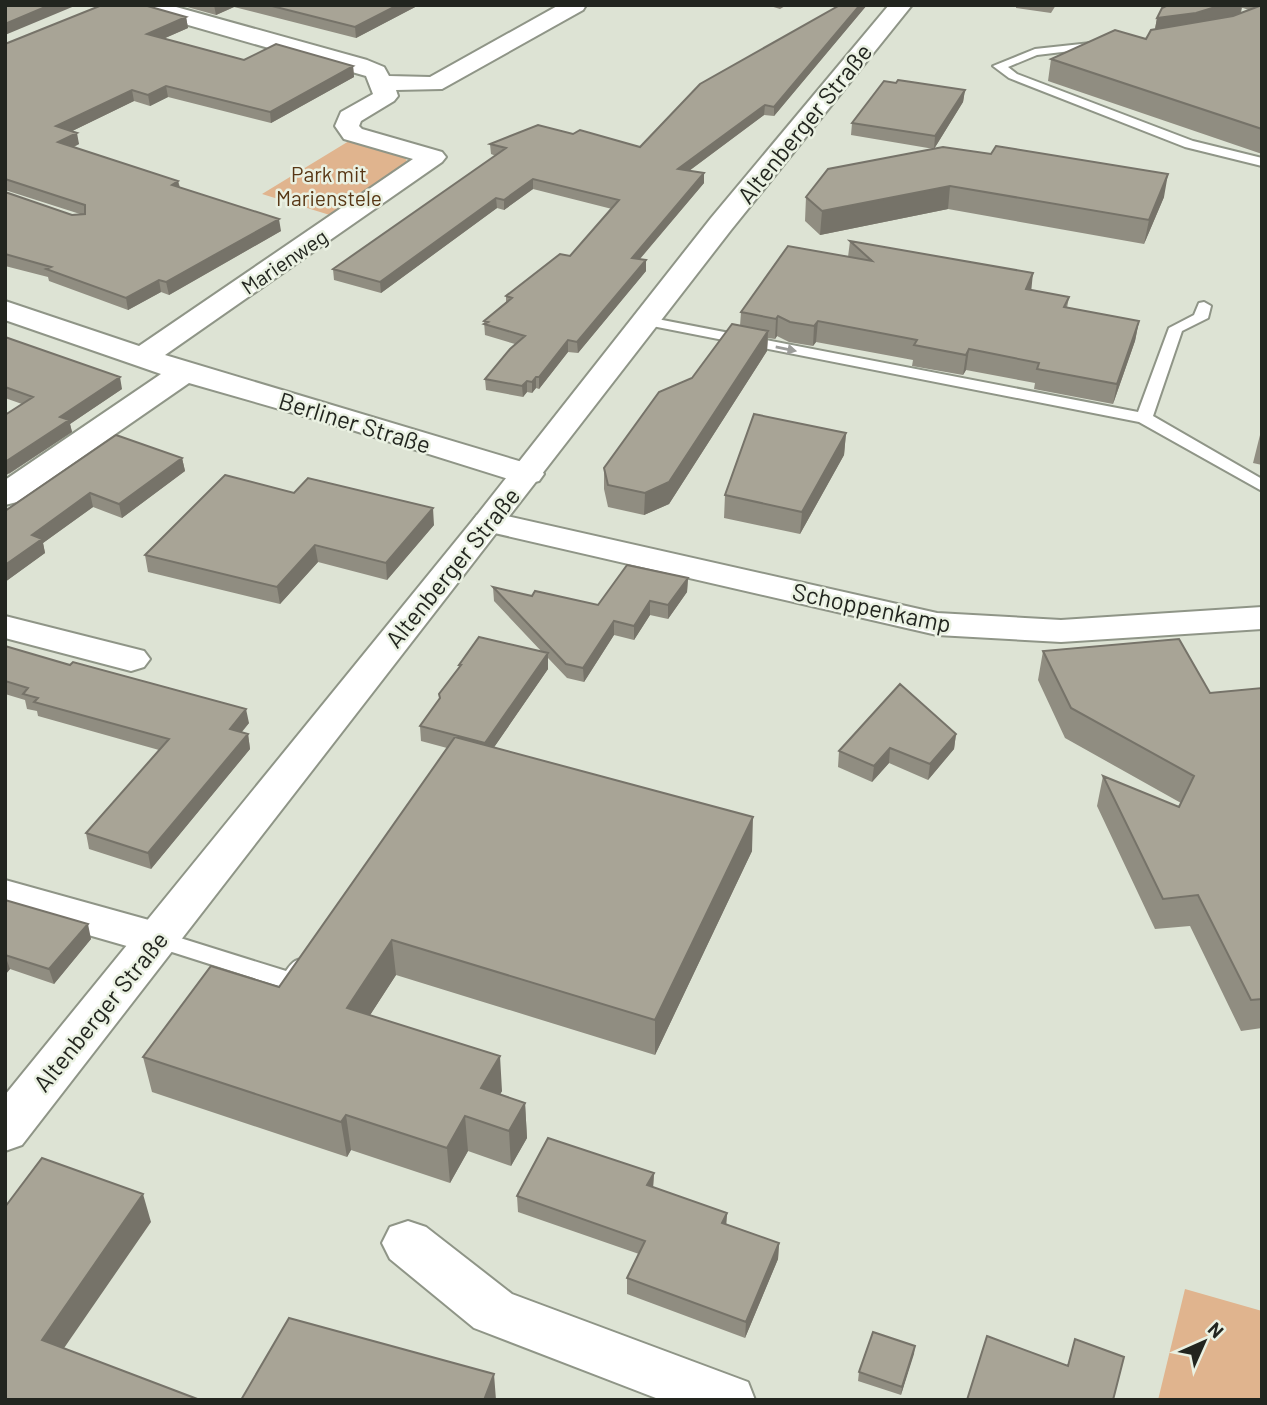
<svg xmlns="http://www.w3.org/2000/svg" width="1267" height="1405" viewBox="0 0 1267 1405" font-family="Barlow,sans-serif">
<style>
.green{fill:#e0b48e}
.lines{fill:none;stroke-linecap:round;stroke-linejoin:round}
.lane-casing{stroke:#8f9587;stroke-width:4}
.street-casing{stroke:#8f9587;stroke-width:4}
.secondary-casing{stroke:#8f9587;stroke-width:4}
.lane{fill:#fff;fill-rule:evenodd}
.street{fill:#fff;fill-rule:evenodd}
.secondary{fill:#fff;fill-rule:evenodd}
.wall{fill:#908d81;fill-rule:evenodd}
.shaded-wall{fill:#767369}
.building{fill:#a8a496;stroke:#767369;stroke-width:2}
.oneway{fill:#9c9d9a}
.labels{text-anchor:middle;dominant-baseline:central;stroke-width:5;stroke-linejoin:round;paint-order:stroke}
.far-park-label{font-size:21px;fill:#583715;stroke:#eaf1e2}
.far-street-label{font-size:21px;fill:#22251f;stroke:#eaf1e2}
.street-label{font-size:24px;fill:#22251f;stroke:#eaf1e2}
</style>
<rect width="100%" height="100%" fill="#dde3d4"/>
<!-- green -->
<path class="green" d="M349,141L404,156L409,165L333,216L262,194Z
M1185,1289L1262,1311V1400H1158Z"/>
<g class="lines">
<!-- lane casing -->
<g class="lane-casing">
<path id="lane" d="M1100,42L1104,43V47L1037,55L1008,67L1017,74L1193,141L1262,158V166L1185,147L1009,78L993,66L1035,49Z
M1204,302L1211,306L1208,318L1182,331L1153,416L1262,479V491L1139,422L647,325L640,321L647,317L1138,412L1169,328L1194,315L1199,303Z
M158,931L286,971C293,961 297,957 309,961L312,967L299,987L291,990L150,945L147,939L150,933Z"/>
</g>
<!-- street casing -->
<g class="street-casing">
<path id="street" d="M133,5H169L367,60L384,67L389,76L430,77L559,5H586L583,10L442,89L396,90L398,96L394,101L361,121L359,126L362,129L442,152L446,157L442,162L165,355L539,467L544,474L539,481L527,484L515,481L349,429L189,383L17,502L5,505V480L161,374L5,320V301L139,346L413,159L344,139L335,126L341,112L373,94L366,76L136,10Z
M489,512L937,613L1061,620L1262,607V629L1061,642L937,635L477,529L472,522L477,515Z
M5,616L144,651L150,659L144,667L131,671L5,638Z
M5,880L174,927L180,939L174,951L158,955L5,911Z
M408,1221L426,1227L512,1294L748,1382L755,1400H661L474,1328L390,1259L382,1243L390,1227Z"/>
</g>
<!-- secondary casing -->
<g class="secondary-casing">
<path id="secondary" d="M889,5H912L731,230L22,1145L5,1151V1095L477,515L711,218Z"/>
</g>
<!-- lane -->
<use href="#lane" class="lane"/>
<!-- street -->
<use href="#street" class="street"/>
<!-- secondary -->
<use href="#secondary" class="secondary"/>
</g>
<!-- wall -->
<path class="wall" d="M180,5H419L356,38L234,7L216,15Z
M767,5H787L780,9Z
M840,5H867L774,116L764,115L689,171L704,183L640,259L646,260V271L578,353L568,352L539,389L536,388L532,393L527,392L523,397L486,390L485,379L515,344L485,335L484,321L506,302V296L570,256L612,209L533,189L504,210L497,208L381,293L334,280L333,269L496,156L491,154L490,144L573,134L640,147Z
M1016,5H1056L1051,13L1016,8Z
M1167,5H1262V154L1048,81L1051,59L1146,39L1155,29L1157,18ZM1242,8H1243L1249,10L1241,13Z
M186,17L188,28L163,39L244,60L353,66L354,77L271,123L168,97L150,106L134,101L72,131L79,144L74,147L178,181L180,187L281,231L169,295L161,292L128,310L49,281L48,277L5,266V192L72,215L80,214L5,190V44Z
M965,90L963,102L934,149L851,135L852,123Z
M828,169L1164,197L1144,244L948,209L820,235L805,221L806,197Z
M850,241L1031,290L1069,297L1067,308L1139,321L1135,341L1113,404L1034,389L1035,383L966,370L963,375L912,366L913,360L816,342L813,346L789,342L777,336L775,339L768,338L767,351L669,504L644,515L608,507L604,489V468L692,378L740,326L741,312L848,257Z
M5,337L122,389L70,424L72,432L9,474L22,404L5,398Z
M1262,427V465L1253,463Z
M846,433L844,455L800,534L724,518L725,495Z
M182,458L185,471L122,518L93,507L43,543L45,553L5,582V511Z
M294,493L434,525L387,580L318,562L280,604L148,572L145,555Z
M688,578L687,592L668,619L650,615L634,640L614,635L584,682L567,678L548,658V669L494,747L752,851L655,1055L396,975L370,1015L502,1091L500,1094L525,1103L527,1138L511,1166L468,1151L450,1183L351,1150L347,1157L152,1092L143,1057L279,987L447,748L421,741L420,726L439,699V694L459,667V665L542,652L494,601L493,587L532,596L598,605Z
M5,646L249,723L242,732L248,734L250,749L151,869L89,849L86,833L159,750L38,716L37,711L27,709L25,700L5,694Z
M1043,651L1210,693L1262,688V1028L1241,1031L1190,926L1155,929L1097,806L1103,776L1179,807L1181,803L1065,738L1038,680Z
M956,734L954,749L928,780L889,763L872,782L838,767L839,751Z
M5,900L91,939L54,984L10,969L5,975Z
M654,1173L653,1187L727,1213L726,1224L779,1243L778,1259L745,1338L627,1294V1278L639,1254L518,1212L517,1196Z
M915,1346L901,1395L858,1381L859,1372Z"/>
<!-- shaded-wall -->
<path class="shaded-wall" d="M50,5H77L5,35V24Z
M214,5H234V7L216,15Z
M398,5H419L356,38L355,27Z
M860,5H867L774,116V107Z
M1222,5H1242L1239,20L1153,40L1157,18Z
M186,17L188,28L149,45L147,34Z
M353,66L354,77L271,123L270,112Z
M166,86L168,97L150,106L148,95Z
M132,90L134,101L58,138L56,126Z
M965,90L963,102L934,149L935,136Z
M765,105L764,115L678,179V169Z
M77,133L79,144L60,153L58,142Z
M704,173V183L632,268V258Z
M1168,174L1164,197L1144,244L1149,220Z
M533,179V189L504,210V200Z
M178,181L180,192L172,185Z
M950,186L948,209L820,235L822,211Z
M496,198L497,208L381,293L380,282Z
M279,219L281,231L169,295L166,282Z
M646,260V271L578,353L577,342Z
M1033,273L1031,293L1026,289Z
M159,280L161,292L128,310L126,298Z
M778,316L777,336L775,339L776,319Z
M818,321L816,342L813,346L814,326Z
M1139,321L1135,341L1113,404L1117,384Z
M768,331L767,351L669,504L644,515L645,493Z
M568,340V352L539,389V377Z
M969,349L966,370L963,375L966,355Z
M120,377L122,389L70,424L72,432L5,476V462L60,417Z
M536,377V388L532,393V382Z
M527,381V392L523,397L522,386Z
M846,433L844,455L800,534L802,512Z
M182,458L185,471L122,518L119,504Z
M90,493L93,507L43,543L45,553L5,582V565L32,535Z
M433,508L434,525L387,580L386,563Z
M315,545L318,562L280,604L277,587Z
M688,578L687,592L668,619V605Z
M650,601V615L634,640V626Z
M614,621V635L584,682L583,668Z
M548,653V669L486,759L485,743Z
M246,709L249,723L232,743L230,729Z
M248,734L250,749L151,869L148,853Z
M956,734L954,749L928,780L930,764Z
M890,748L889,763L872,782L874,766Z
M753,817L752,851L655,1055V1020Z
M88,924L91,939L54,984L49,969Z
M392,940L396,975L352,1043L347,1008Z
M5,955L10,969L5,975Z
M500,1056L502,1091L484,1123L481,1088Z
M525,1103L527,1138L511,1166L509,1131Z
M346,1115L351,1150L347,1157L341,1122Z
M465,1116L468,1151L450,1183L447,1148Z
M654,1173L653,1188L647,1185Z
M143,1194L151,1222L51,1367L42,1340Z
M727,1213L726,1228L722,1223Z
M779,1243L778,1259L745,1338L746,1322Z
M915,1346L914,1354L901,1395L902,1387Z
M494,1374L496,1400H484Z"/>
<!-- building -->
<path class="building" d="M5,5H50L5,24Z
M102,5H144L186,17L147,34L244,60L276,44L353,66L270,112L166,86L148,95L132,90L56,126L77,133L58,142L178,181L172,185L279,219L166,282L159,280L126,298L46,269L51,267L5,254V192L72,215L85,214V205L5,179V44Z
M268,5H398L355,27Z
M840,5H860L774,107L765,105L678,169L704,173L632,258L646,260L577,342L568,340L539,377H536L532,382L527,381L522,386L485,379L510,349L525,336L484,324L488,322L484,321L512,298L506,296L560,254L570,256L619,200L533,179L504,200L496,198L380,282L333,269L506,148L490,144L538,125L573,134L580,130L640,147L700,84Z
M1168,5H1222L1196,13L1157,18L1162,8Z
M1262,5V129L1051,59L1115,30L1146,39L1151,30L1233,16Z
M898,80L965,90L935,136L852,123L884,81L896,83Z
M996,146L1168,174L1149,220L950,186L822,211L806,197L828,169L943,147L991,154Z
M850,241L1033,273L1026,289L1069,297L1064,307L1139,321L1117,384L1037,369L1039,363L969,349L966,355L914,345L917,340L818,321L814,326L790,322L778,316L776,319L741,312L788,246L872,261Z
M732,324L768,331L669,482L645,493L608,485L604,468L659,392L692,378Z
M5,337L120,377L60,417L69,420L5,462V415L33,397L5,387Z
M754,414L846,433L802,512L725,495Z
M116,435L182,458L119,504L90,493L32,535L42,539L5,565V511Z
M225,475L294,493L308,478L433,508L386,563L315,545L277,587L145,555Z
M627,565L688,578L668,605L650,601L634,626L614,621L583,668L566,664L493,587L532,596L535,591L598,605Z
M479,637L548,653L485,743L420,726L440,698L439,694L461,665H459Z
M1179,639L1210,693L1262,688V999L1251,1000L1198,895L1163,899L1103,776L1179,807L1194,776L1071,708L1043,651Z
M5,646L70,665L73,662L246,709L230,729L248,734L148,853L86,833L169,739L34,702L38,698L23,694L28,688L5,681Z
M900,684L956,734L930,764L890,748L874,766L839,751Z
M455,737L753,817L655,1020L392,940L347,1008L500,1056L481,1088L525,1103L509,1131L465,1116L447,1148L346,1115L341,1122L143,1057L211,966L279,987Z
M5,900L88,924L49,969L5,955Z
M548,1138L654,1173L647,1185L727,1213L722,1223L779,1243L746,1322L627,1278L645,1241L517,1196Z
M42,1158L143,1194L42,1340L200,1400H5V1207Z
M289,1318L494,1374L484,1400H241Z
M873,1332L915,1346L902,1387L859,1372Z
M987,1336L1068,1366L1075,1339L1124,1357L1113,1400H967Z"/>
<!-- one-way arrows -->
<defs><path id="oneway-solid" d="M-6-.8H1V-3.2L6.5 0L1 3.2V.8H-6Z" transform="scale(1.75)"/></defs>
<use class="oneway" href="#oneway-solid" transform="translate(786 349) rotate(11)"/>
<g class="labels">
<!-- far-park labels -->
<g class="far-park-label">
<text x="329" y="173">Park mit<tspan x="329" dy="24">Marienstele</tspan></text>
</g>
<!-- far-street labels -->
<g class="far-street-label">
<text transform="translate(284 261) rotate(-34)">Marienweg</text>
</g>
<!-- street labels -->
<g class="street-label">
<text transform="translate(804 123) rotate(-51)">Altenberger Straße</text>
<text transform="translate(355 422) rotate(17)">Berliner Straße</text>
<text transform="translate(452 567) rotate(-51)">Altenberger Straße</text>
<text transform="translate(872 607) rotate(12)">Schoppenkamp</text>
<text transform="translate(100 1011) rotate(-51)">Altenberger Straße</text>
</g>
</g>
<!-- border -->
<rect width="1267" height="1405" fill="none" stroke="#22251f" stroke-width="14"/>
<!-- north arrow -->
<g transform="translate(1204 1342) rotate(45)" stroke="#eaf1e2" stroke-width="5" paint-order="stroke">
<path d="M0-5L12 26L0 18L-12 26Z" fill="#22251f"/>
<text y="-10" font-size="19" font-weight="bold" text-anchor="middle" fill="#22251f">N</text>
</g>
</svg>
